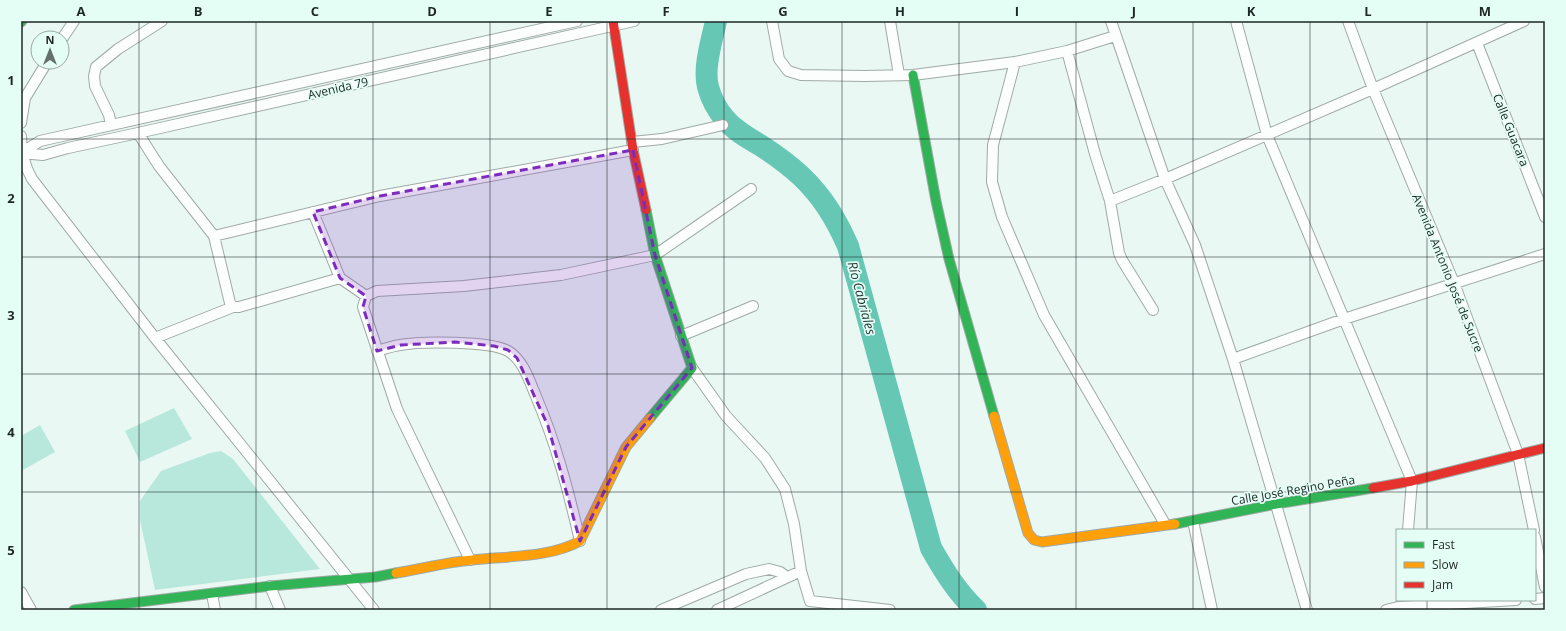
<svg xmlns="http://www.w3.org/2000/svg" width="1566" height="631" viewBox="0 0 1566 631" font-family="'Open Sans',sans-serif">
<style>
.green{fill:#b8e8db}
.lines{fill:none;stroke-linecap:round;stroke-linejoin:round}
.river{stroke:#66c8b4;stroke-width:22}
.street-casing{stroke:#9faaa6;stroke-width:12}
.fast-casing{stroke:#9faaa6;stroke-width:11}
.slow-casing{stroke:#9faaa6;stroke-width:11}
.jam-casing{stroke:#9faaa6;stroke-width:11}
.street{stroke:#fcfefd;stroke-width:10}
.fast{stroke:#30b455;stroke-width:9}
.slow{stroke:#ff9f0a;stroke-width:9}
.jam{stroke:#e5322d;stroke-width:9}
.marked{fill:#7b2cbf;fill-opacity:0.2;stroke:#7b2cbf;stroke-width:3;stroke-dasharray:8 5;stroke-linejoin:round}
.grid{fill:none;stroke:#1e2725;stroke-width:1;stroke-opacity:0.55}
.labels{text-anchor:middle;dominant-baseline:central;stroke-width:3.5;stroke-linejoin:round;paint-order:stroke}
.street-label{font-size:12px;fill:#1e2725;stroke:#e4fef6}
.water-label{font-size:13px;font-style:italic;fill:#1c322c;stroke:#e4fef6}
.neatline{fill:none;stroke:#1e2725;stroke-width:1.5}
.grid-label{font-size:13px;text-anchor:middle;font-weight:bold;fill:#1e2725}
</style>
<rect width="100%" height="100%" fill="#eaf8f4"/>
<!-- green -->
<path class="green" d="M174,408L192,439L140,462L125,431Z
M40,425L55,452L21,471V436Z
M221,451L233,459L320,569L155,590L140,520V501L161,471L210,453Z"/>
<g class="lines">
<!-- river -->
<path class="river" d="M716,21C712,40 703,68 708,87C711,98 718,111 725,119C734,130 748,138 760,145C774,154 788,164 801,176C823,197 836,219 848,246L931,548C944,571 957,592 976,610"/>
<!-- street casing -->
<g class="street-casing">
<path id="street" d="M772,21L779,59L788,71L801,75L865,76L913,75L1015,62L1067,51L1115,36
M890,21L899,75
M1111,21L1165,179L1195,245L1233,359L1307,610
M1236,21L1267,135L1412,481L1408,530
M1348,21L1373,89L1454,283L1518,454L1534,530
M62,39L74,21
M1477,43L1545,217
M1067,51L1095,154L1110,201L1119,253L1122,260L1153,310
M1015,62L993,145L992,182L1002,217L1044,315L1165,524
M21,123L25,98L47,62
M111,125L109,115L95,86L94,76L96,67L118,49L162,21
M138,133L159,166L214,236L230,303L233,307H239L340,278
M21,136C21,152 24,165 32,179L155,338L374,610
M632,142L662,139L723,125
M21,153L43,155L68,148L138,133L634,21
M21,153L40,141L577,21
M1110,201L1165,179L1373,89L1524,21
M313,212L340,278L366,296L363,307L397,409L470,560
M214,236L380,196L633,150
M366,296L377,291L464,286L561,275L655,255L751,189
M681,336L753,306
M155,338L233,307
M377,351C385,349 392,346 400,345C421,341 491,341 508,351C522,359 529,379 535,394C556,443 568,489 580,541
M1233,359L1344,319L1545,254
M692,368L726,416L765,458L785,489L794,524L801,571L810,601L890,610
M1193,521L1212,610
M1535,537L1545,587
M270,586L280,610
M21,592L31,610
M212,594L215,610
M1535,599L1545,598
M661,610L746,574L769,569L780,572L787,577
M717,610L801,571
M1386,610L1398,607L1516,600"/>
</g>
<!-- fast casing -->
<g class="fast-casing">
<path id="fast" d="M21,22L22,21
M913,75L936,201L949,259L994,416
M646,210L655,255L692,368L650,418
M1175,524L1276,504L1373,488
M74,610L270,586L375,577L396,573"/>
</g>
<!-- slow casing -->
<g class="slow-casing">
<path id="slow" d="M994,416L1028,533L1034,540L1042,542L1175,524
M396,573C421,569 447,562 472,560C506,556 550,558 580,541L626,447L650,418"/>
</g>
<!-- jam casing -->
<g class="jam-casing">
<path id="jam" d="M613,21L633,150L646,210
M1373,488L1412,481L1545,448"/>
</g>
<!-- street -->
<use href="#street" class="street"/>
<!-- fast -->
<use href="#fast" class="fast"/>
<!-- slow -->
<use href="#slow" class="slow"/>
<!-- jam -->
<use href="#jam" class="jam"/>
</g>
<!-- marked area -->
<path class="marked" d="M633,150L655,255L692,368L626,447L580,541L548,426L517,358L508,350L494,346L455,342L401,345L377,351L363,307L366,296L340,278L313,212L380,196Z"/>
<!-- grid -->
<path class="grid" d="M139,21V610M256,21V610M373,21V610M490,21V610M607,21V610M724,21V610M842,21V610M959,21V610M1076,21V610M1193,21V610M1310,21V610M1427,21V530M21,139H1545M21,257H1545M21,374H1545M21,492H1545M1427,600V610"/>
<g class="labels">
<!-- street labels -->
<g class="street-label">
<text transform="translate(338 88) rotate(-13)">Avenida 79</text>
<text transform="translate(1511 130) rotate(68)">Calle Guacara</text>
<text transform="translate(1448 273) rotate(68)">Avenida Antonio José de Sucre</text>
<text transform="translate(1293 490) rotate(-10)">Calle José Regino Peña</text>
</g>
<!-- water labels -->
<g class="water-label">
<text transform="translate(862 298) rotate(75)">Río Cabriales</text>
</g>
</g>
<!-- border -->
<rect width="1566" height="631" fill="none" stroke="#e4fef6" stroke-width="44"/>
<!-- legend -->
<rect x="1396" y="529" width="140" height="72" fill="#e4fef6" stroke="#95a8a2"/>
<rect x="1404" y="542" width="20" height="6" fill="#30b455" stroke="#95a8a2"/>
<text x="1432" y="549" font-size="12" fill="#1e2725">Fast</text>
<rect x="1404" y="562" width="20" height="6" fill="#ff9f0a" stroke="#95a8a2"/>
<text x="1432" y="569" font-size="12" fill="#1e2725">Slow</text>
<rect x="1404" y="582" width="20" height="6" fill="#e5322d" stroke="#95a8a2"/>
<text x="1432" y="589" font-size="12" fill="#1e2725">Jam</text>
<!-- north arrow -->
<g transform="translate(50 50)"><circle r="19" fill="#e4fef6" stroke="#95a8a2"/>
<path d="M0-3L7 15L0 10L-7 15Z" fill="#65706d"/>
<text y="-6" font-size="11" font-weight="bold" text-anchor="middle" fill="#1e2725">N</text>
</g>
<rect x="22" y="22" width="1522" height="587" class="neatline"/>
<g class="grid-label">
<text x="81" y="16">A</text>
<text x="198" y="16">B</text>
<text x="315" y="16">C</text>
<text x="432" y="16">D</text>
<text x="549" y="16">E</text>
<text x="666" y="16">F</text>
<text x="783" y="16">G</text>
<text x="900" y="16">H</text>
<text x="1017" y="16">I</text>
<text x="1134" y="16">J</text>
<text x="1251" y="16">K</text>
<text x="1368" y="16">L</text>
<text x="1485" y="16">M</text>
<text x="11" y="85">1</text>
<text x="11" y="203">2</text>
<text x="11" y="320">3</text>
<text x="11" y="437">4</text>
<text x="11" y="555">5</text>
</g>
</svg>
